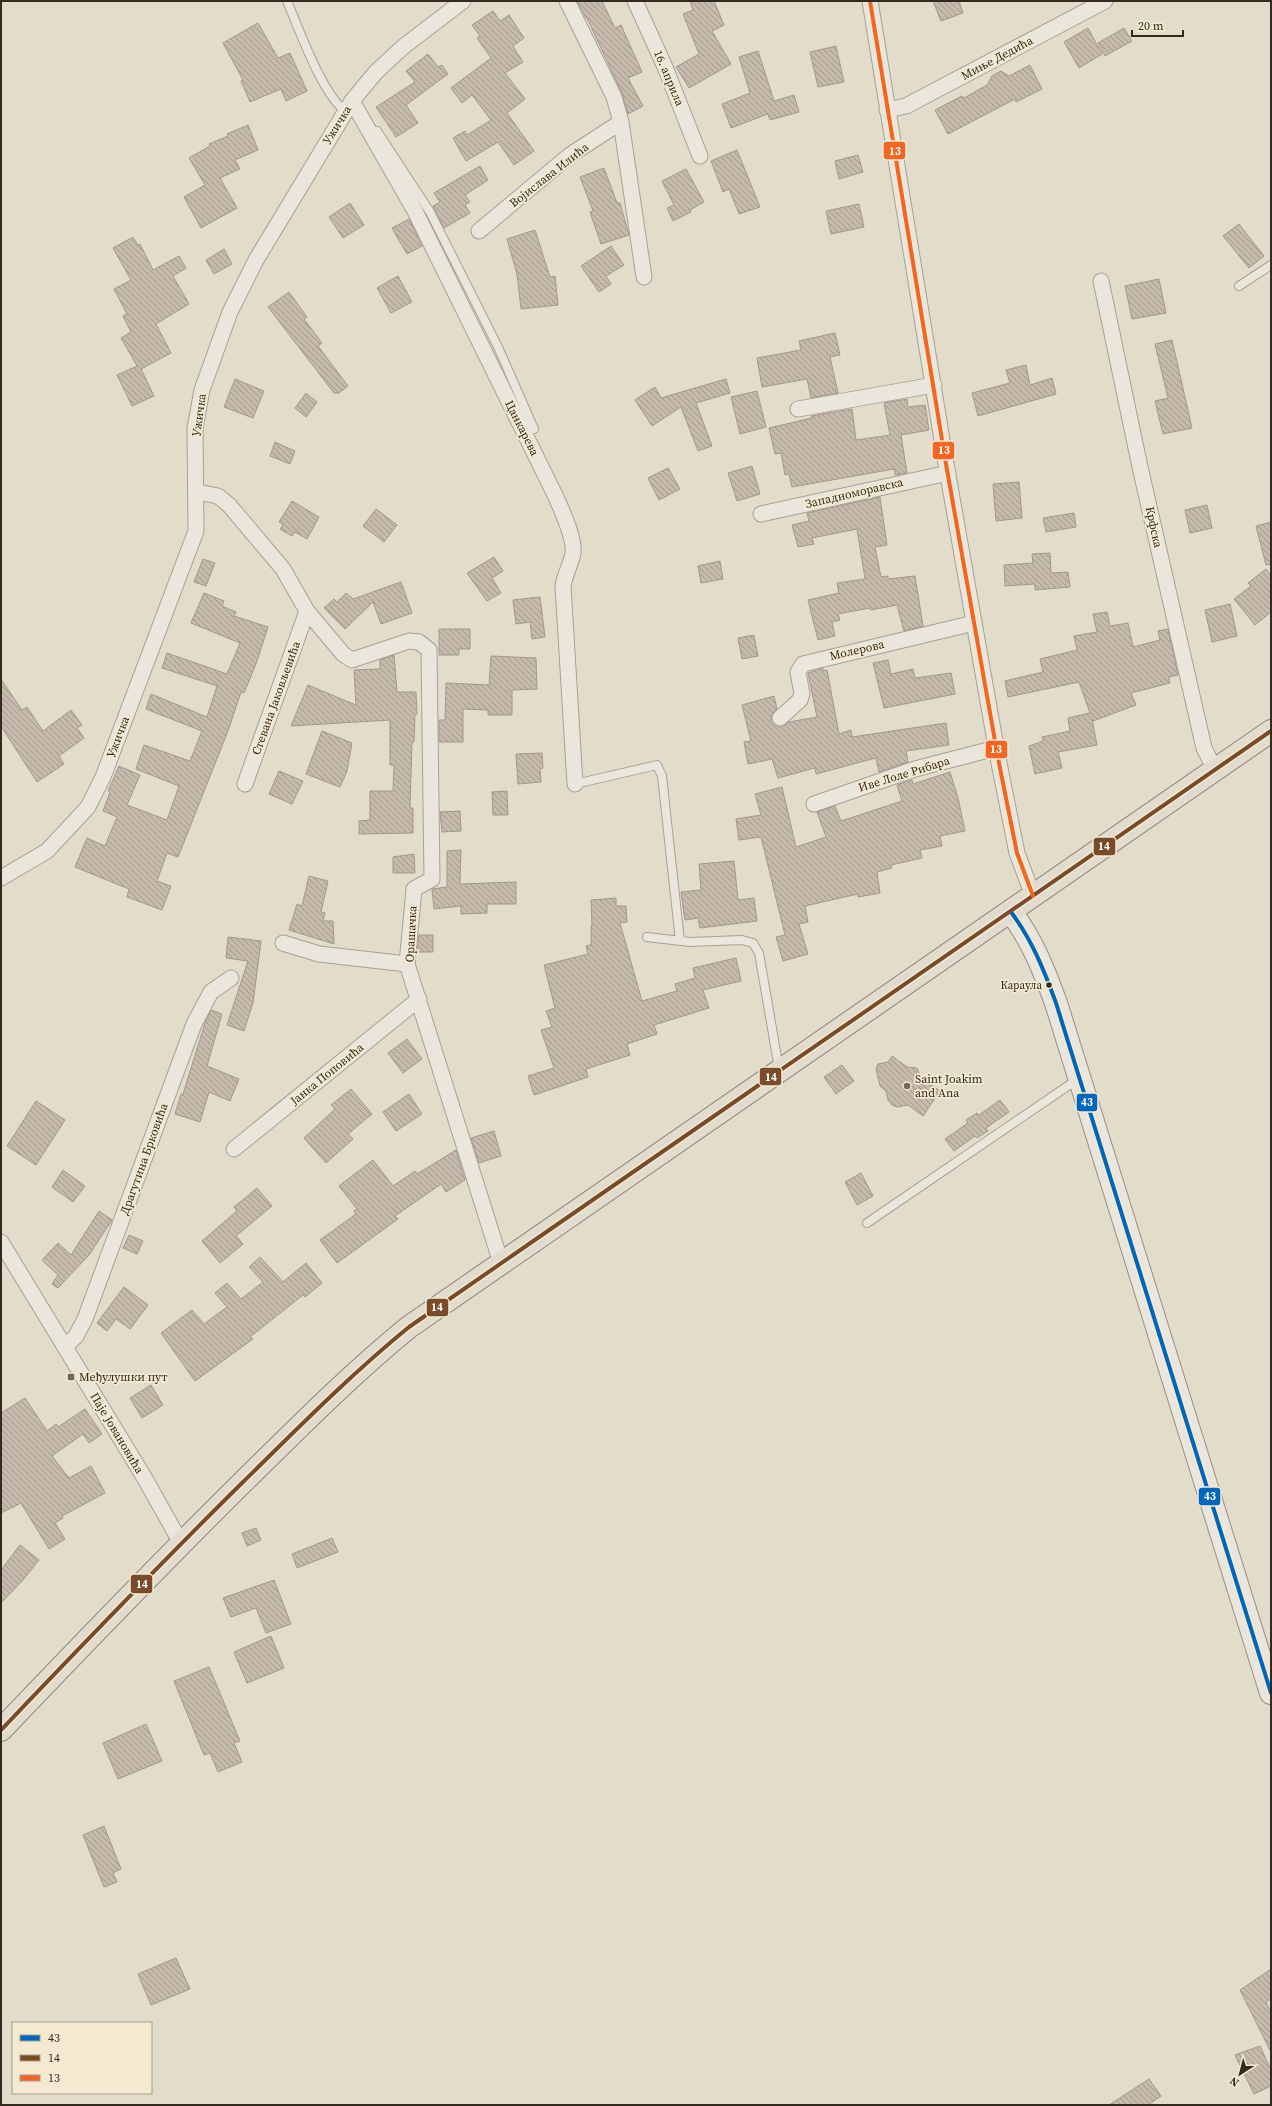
<svg xmlns="http://www.w3.org/2000/svg" width="1272" height="2106" viewBox="0 0 1272 2106" font-family="'Source Serif 4',serif">
<style>
.building{fill:url(#building-back-hatch);stroke:#a2988b}
.lines{fill:none;stroke-linecap:round;stroke-linejoin:round}
.lane-casing{stroke:#a7a194;stroke-width:10}
.street-casing{stroke:#a7a194;stroke-width:17}
.secondary-casing{stroke:#969085;stroke-width:24}
.primary-casing{stroke:#8c867b;stroke-width:24}
.lane{stroke:#eae6dc;stroke-width:8}
.street{stroke:#eae6dc;stroke-width:15}
.secondary{stroke:#eae6dc;stroke-width:22}
.primary{stroke:#e1dcce;stroke-width:22}
.bus-1-casing{stroke:#f3ead1;stroke-width:7}
.bus-2-casing{stroke:#f3ead1;stroke-width:7}
.bus-3-casing{stroke:#f3ead1;stroke-width:7}
.bus-1{stroke:#0065bd;stroke-width:4}
.bus-2{stroke:#7a4b2a;stroke-width:4}
.bus-3{stroke:#f26522;stroke-width:4}
.bus-dot{fill:#34291e;stroke:#f3ead1;stroke-width:1.5}
.poi-dot{fill:#71685b;stroke:#f3ead1;stroke-width:1.5}
.labels{text-anchor:middle;dominant-baseline:central;stroke-width:3.5;stroke-linejoin:round;paint-order:stroke}
.bus-label{font-size:11px;fill:#34291e;stroke:#f3ead1;text-anchor:end}
.street-label{font-size:12px;fill:#34291e;stroke:#f3ead1}
.poi-label{font-size:12px;fill:#34291e;stroke:#f3ead1;text-anchor:start}
.line-badge{stroke:#f3ead1;stroke-width:1.5}
.badge-label{font-size:11px;text-anchor:middle;font-weight:bold;fill:#fff}
</style>
<defs>
<pattern id="building-back-hatch" width="6" height="6" patternUnits="userSpaceOnUse"><rect width="6" height="6" fill="#c5baac"/><path d="M-1 5l2 2M0 0l6 6M5-1l2 2" fill="none" stroke="#a1978b"/></pattern>
</defs>
<rect width="100%" height="100%" fill="#e2dccb"/>
<!-- building -->
<path class="building" d="M577,1H602L615,28L621,25L642,72L628,78L643,106L628,114L622,93L587,18H586Z
M690,1H714L724,25L712,31L731,64L689,88L676,67L699,54L683,14L693,10Z
M933,1H959L963,13L941,21Z
M493,11L500,21L509,15L524,38L513,46L523,62L505,73L525,99L507,113L534,151L514,165L498,142L466,161L453,138L465,131L467,135L491,120L472,95L462,103L451,88L491,58L477,38L480,36L472,25Z
M258,23L278,58L290,53L307,91L286,101L281,89L250,102L241,81L243,80L223,43Z
M1088,28L1102,54L1079,68L1064,42Z
M1124,28L1132,41L1105,56L1098,43Z
M836,46L844,82L818,87L810,52Z
M758,51L774,101L794,95L799,112L770,120L768,114L731,128L722,104L750,93L739,57Z
M428,54L438,67L442,65L448,74L406,105L418,123L396,137L376,107L415,82L406,71Z
M1030,65L1042,89L1016,102L1015,99L948,134L935,110L962,96L964,98L987,85L992,76L1001,71L1009,76Z
M248,125L258,150L235,160L240,169L220,178L237,208L201,228L184,197L205,185L189,158L210,146L209,144L228,136L227,134Z
M737,150L760,207L739,214L729,189L723,192L711,161Z
M858,155L863,172L839,179L835,161Z
M480,166L488,180L465,195L470,202L465,205L470,213L444,228L433,206L440,202L434,193Z
M604,168L617,203H620L629,235L601,244L590,212L593,211L580,177Z
M686,169L704,202L690,210L691,212L673,221L667,208L674,205L662,181Z
M350,203L364,225L343,238L329,217Z
M859,204L864,227L831,234L826,211Z
M409,219L422,246L407,254L392,228Z
M1239,224L1264,256L1249,268L1223,236Z
M535,230L550,277L555,276L558,305L521,309L517,274L507,239Z
M133,237L138,245L140,244L153,270L179,256L186,268L173,276L189,304L156,324L171,353L141,369L154,396L132,406L117,375L137,366L121,338L131,332L123,316L127,314L114,289L131,280L113,248Z
M611,246L624,265L606,276L611,284L599,292L581,266Z
M224,249L232,264L214,274L206,260Z
M398,276L412,302L391,313L377,288Z
M1159,279L1166,313L1132,319L1125,286Z
M289,292L307,317L304,319L322,343L318,346L348,386L339,393H334L268,307Z
M835,333L840,355L830,357L838,393L811,398L807,379L762,387L757,358L801,350L799,341Z
M1172,340L1192,428L1163,434L1155,401L1168,398L1155,344Z
M1026,365L1030,385L1052,378L1056,394L978,416L972,393L1010,383L1006,370Z
M235,379L264,391L253,418L224,407Z
M726,379L730,393L696,403L712,446L698,451L681,407L652,426L635,400L655,387L661,398Z
M757,391L766,427L740,434L731,397Z
M306,393L317,402L306,417L295,408Z
M907,399L908,407L925,405L929,430L901,435L907,473L895,475L894,469L792,487L789,474L785,475L781,453L775,454L769,428L812,418L811,416L852,409L856,440L890,435L884,403Z
M275,442L295,451L290,464L270,456Z
M752,466L760,494L737,501L728,473Z
M668,468L680,489L659,500L648,478Z
M1019,482L1022,518L996,521L993,484Z
M880,497L887,545L875,547L881,577L888,576V579L915,576L923,626L904,631L897,605L871,610L870,608L838,614L840,620L832,622L835,636L818,640L808,600L839,593L837,583L865,579L857,529L812,538L814,544L798,547L792,525L809,521L807,513Z
M292,501L319,517L307,539L295,532L292,536L280,529L283,525L279,522Z
M1207,505L1212,528L1190,533L1185,510Z
M376,509L397,525L384,542L363,526Z
M1074,513L1076,527L1046,532L1043,518Z
M1271,522V564L1266,565L1256,526Z
M1050,553L1051,573L1068,572L1070,587L1035,590V584L1005,586L1004,565L1033,563L1032,554Z
M494,557L503,571L492,578L501,593L487,601L467,573Z
M203,559L215,563L206,586L194,582Z
M720,561L723,579L701,583L698,566Z
M1266,569L1271,576V612L1255,625L1234,599L1251,586L1248,583Z
M401,582L412,613L381,624L373,602L345,629L324,608L334,599L337,602L346,593L353,599Z
M204,593L224,601L222,606L236,612L234,616L268,627L256,664L244,693L241,692L228,731L178,857L167,853L157,881L171,886L162,910L127,897L129,889L75,867L87,838L105,846L117,817L103,811L110,792L108,791L119,766L140,775L127,805L167,820L179,786L136,769L144,745L190,761L202,731L146,709L151,694L207,717L217,686L162,668L167,653L227,674L240,643L191,623Z
M540,597L545,637L532,639L530,622L516,624L513,600Z
M1230,604L1237,636L1212,642L1205,610Z
M1107,612L1110,626L1128,623L1133,647L1160,640L1158,631L1168,629L1178,675L1169,677L1170,683L1131,693L1136,705L1093,721L1092,719L1097,745L1058,752L1062,768L1035,774L1029,746L1043,741L1042,737L1070,731L1068,718L1090,713L1079,682L1008,697L1005,681L1043,672L1040,659L1077,650L1074,636L1097,632L1093,614Z
M439,629H470V649H459V655H439Z
M754,635L758,656L742,659L738,638Z
M394,655L397,692H416L417,714H415L414,742H412L410,808H413V833L359,834V821L370,820V791H393L394,765H390V720L291,726L308,685L356,705L354,670L380,669V660Z
M491,656L536,658L537,689L512,690V715H488V710L463,709V742H439V720H445L446,683L489,685Z
M888,660L891,674L913,669L915,678L951,673L955,694L884,708L873,663Z
M823,668V671L827,670L839,734L851,730L852,737L946,723L949,745L906,751L908,762L879,772L876,758L816,774L815,768L778,778L772,759L748,764L744,742L751,741L742,705L774,696L777,709L772,715L771,719L778,727H782L789,722L817,717L808,673Z
M1,679L22,710L27,707L43,731L71,710L82,725L77,728L84,738L59,756L64,764L37,782L1,726Z
M322,731L352,743L347,771L340,787L306,774Z
M542,753L543,768L540,769L541,782L518,784L516,754Z
M279,771L303,781L292,804L269,794Z
M950,772L958,798L965,831L940,836L942,846L920,850L922,858L891,865L892,868L877,872L880,893L858,897V894L805,906L808,922L799,924L808,954L783,961L776,937L785,935L761,837L739,840L736,819L761,815L755,794L782,787L796,847L826,837L817,812L835,806L841,821L902,801L897,785L912,780L913,784Z
M507,791L508,815H493L492,792Z
M460,811L461,831L442,832L440,812Z
M461,850L460,884L516,882V904H487V913L461,914V906L434,909L432,889L447,887V851Z
M414,854L415,873H393V857Z
M734,861L738,900L754,898L757,921L700,928L698,918L685,920L681,892L701,890L699,864Z
M309,876L328,881L321,912L325,913L323,921H333L334,944L289,930L297,904L302,906Z
M616,898V906H626L627,922L620,923L642,1001L677,991L675,984L695,978L693,968L736,958L741,981L703,990L709,1008L654,1025L657,1034L627,1044L630,1055L586,1069L588,1077L534,1095L528,1076L554,1068L541,1030L552,1027L546,1011L555,1008L544,965L588,954L586,946L591,945V926H592L591,900Z
M419,935H433V952H417Z
M228,937L261,941L253,1003L244,1031L227,1025L248,961L226,958Z
M211,1010L222,1014L207,1066L239,1079L230,1101L209,1092L200,1122L175,1114L181,1094H183L205,1023Z
M407,1039L422,1059L403,1073L388,1053Z
M892,1056L907,1067L917,1068L921,1077L940,1091L923,1116L908,1105L897,1107L892,1105L888,1100L886,1091L880,1086L876,1069L878,1064L888,1062Z
M842,1065L854,1081L836,1094L824,1077Z
M351,1089L372,1114L348,1134L353,1139L326,1163L304,1138L335,1109L331,1105Z
M409,1094L422,1114L396,1131L383,1112Z
M1000,1100L1009,1112L986,1128L988,1131L977,1138L975,1136L954,1151L945,1139L968,1123L966,1120L977,1113L979,1115Z
M36,1101L65,1120L36,1165L7,1146Z
M494,1131L501,1156L479,1163L471,1138Z
M456,1150L465,1180L446,1192L441,1184L395,1216L398,1219L337,1263L320,1240L356,1214L354,1211L357,1209L339,1186L373,1160L393,1186L415,1171L417,1174Z
M63,1170L85,1186L73,1202L52,1187Z
M861,1173L873,1196L857,1205L845,1182Z
M257,1188L272,1206L236,1236L243,1244L220,1263L202,1241L237,1211L234,1207Z
M99,1211L112,1220L89,1255L58,1288L52,1284L58,1275L42,1260L58,1243L71,1255Z
M129,1235L143,1241L137,1254L123,1248Z
M260,1257L283,1282L306,1263L322,1283L305,1297L303,1295L250,1337L253,1339L195,1381L161,1333L192,1310L204,1324L227,1307L215,1293L227,1283L241,1299L263,1282L249,1267Z
M124,1287L148,1305L130,1329L116,1319L107,1331L97,1323Z
M151,1385L163,1405L142,1418L130,1398Z
M25,1398L47,1431L56,1424L58,1427L85,1409L102,1434L89,1443L83,1434L52,1456L69,1478L91,1466L105,1493L62,1516L63,1518L55,1523L65,1539L49,1549L21,1503L1,1513V1413Z
M256,1528L261,1540L247,1546L242,1533Z
M332,1538L338,1552L297,1568L292,1554Z
M20,1545L39,1560L23,1580L1,1603V1570Z
M274,1580L291,1624L266,1633L256,1608L231,1617L223,1598Z
M271,1636L284,1668L247,1683L234,1652Z
M209,1667L240,1741L234,1743L242,1762L218,1772L210,1753L204,1755L174,1681Z
M146,1724L162,1761L118,1779L103,1743Z
M104,1826L121,1869L113,1873L117,1882L104,1887L83,1835Z
M176,1958L190,1989L151,2005L138,1974Z
M1271,1969V1999L1266,2002L1271,2013V2052L1240,1990Z
M1260,2046L1271,2070V2086L1254,2094L1235,2055Z
M1149,2079L1161,2096L1148,2105H1109Z"/>
<g class="lines">
<!-- lane casing -->
<g class="lane-casing">
<path id="lane" d="M287,1C300,31 321,92 345,111
M377,131L430,212L498,347L534,429
M1239,286L1271,265
M575,784L657,765L662,776L680,941
M647,937L690,942L742,940L753,943L759,953L779,1069
M867,1223L1078,1079"/>
</g>
<!-- street casing -->
<g class="street-casing">
<path id="street" d="M567,1L614,97L621,122L644,277
M635,1L665,67L700,156
M870,1L946,464L998,758L1017,853L1033,896
M352,101L415,211L556,497C562,511 575,538 573,553C571,564 565,574 563,586L575,784
M887,110L906,106L1105,1
M479,231L570,155L621,122
M1101,281L1140,467L1204,748L1215,770
M798,409L934,385
M197,492L218,496L229,505L283,569L307,611L343,654L352,660L409,641L419,642L429,650L432,879L414,889L407,964L501,1263
M761,514L948,473
M780,718L800,700L802,694L798,672L803,664L974,623
M245,784L307,611
M814,804L915,769L996,748
M1,878L47,851L88,807L103,777L196,531L195,428L202,390L230,312L256,260L352,101L376,72L403,47L463,1
M283,943L319,954L407,964
M234,1149L419,999
M1,1242L144,1477L181,1543
M65,1347L76,1336L85,1319L194,1024L211,992L231,978"/>
</g>
<!-- secondary casing -->
<g class="secondary-casing">
<path id="secondary" d="M1011,912C1032,940 1044,970 1056,1003L1271,1693"/>
</g>
<!-- primary casing -->
<g class="primary-casing">
<path id="primary" d="M1,1730C81,1646 161,1563 243,1482C297,1429 350,1375 409,1327L1271,731"/>
</g>
<!-- lane -->
<use href="#lane" class="lane"/>
<!-- street -->
<use href="#street" class="street"/>
<!-- secondary -->
<use href="#secondary" class="secondary"/>
<!-- primary -->
<use href="#primary" class="primary"/>
<!-- bus-1 casing -->
<g class="bus-1-casing">
<path id="bus-1" d="M1011,912C1032,940 1044,970 1056,1003L1271,1693"/>
</g>
<!-- bus-2 casing -->
<g class="bus-2-casing">
<path id="bus-2" d="M1,1730C81,1646 161,1563 243,1482C297,1429 350,1375 409,1327L1271,731"/>
</g>
<!-- bus-3 casing -->
<g class="bus-3-casing">
<path id="bus-3" d="M870,1L946,464L998,758L1017,853L1033,896"/>
</g>
<!-- bus-1 -->
<use href="#bus-1" class="bus-1"/>
<!-- bus-2 -->
<use href="#bus-2" class="bus-2"/>
<!-- bus-3 -->
<use href="#bus-3" class="bus-3"/>
</g>
<!-- markers -->
<circle class="bus-dot" cx="1049" cy="985" r="3.5"/>
<g class="poi-dot">
<circle cx="907" cy="1086" r="4"/>
<rect x="67" y="1373" width="8" height="8" rx="2"/>
</g>
<g class="labels">
<!-- bus labels -->
<g class="bus-label">
<text x="1042" y="985">Караула</text>
</g>
<!-- street labels -->
<g class="street-label">
<text transform="translate(997 58) rotate(-28)">Миње Дедића</text>
<text transform="translate(669 78) rotate(67)">16. априла</text>
<text transform="translate(337 125) rotate(-58)">Ужичка</text>
<text transform="translate(549 175) rotate(-38)">Војислава Илића</text>
<text transform="translate(199 415) rotate(-82)">Ужичка</text>
<text transform="translate(522 428) rotate(63)">Цанкарева</text>
<text transform="translate(854 493) rotate(-13)">Западноморавска</text>
<text transform="translate(1154 527) rotate(78)">Крфска</text>
<text transform="translate(857 650) rotate(-13)">Молерова</text>
<text transform="translate(276 698) rotate(-70)">Стевана Јаковљевића</text>
<text transform="translate(118 737) rotate(-69)">Ужичка</text>
<text transform="translate(904 774) rotate(-17)">Иве Лоле Рибара</text>
<text transform="translate(411 934) rotate(-87)">Орашачка</text>
<text transform="translate(327 1074) rotate(-39)">Јанка Поповића</text>
<text transform="translate(144 1159) rotate(-70)">Драгутина Брковића</text>
<text transform="translate(117 1433) rotate(59)">Паје Јовановића</text>
</g>
<!-- poi labels -->
<g class="poi-label">
<text x="915" y="1079">Saint Joakim<tspan x="915" dy="14">and Ana</tspan></text>
<text x="79" y="1377">Међулушки пут</text>
</g>
</g>
<g class="line-badge">
<rect x="883" y="141" width="23" height="19" rx="4" fill="#f26522"/>
<rect x="932" y="441" width="23" height="19" rx="4" fill="#f26522"/>
<rect x="985" y="740" width="23" height="19" rx="4" fill="#f26522"/>
<rect x="1093" y="837" width="23" height="19" rx="4" fill="#7a4b2a"/>
<rect x="759" y="1067" width="23" height="19" rx="4" fill="#7a4b2a"/>
<rect x="1076" y="1093" width="22" height="19" rx="4" fill="#0065bd"/>
<rect x="426" y="1298" width="23" height="19" rx="4" fill="#7a4b2a"/>
<rect x="1198" y="1487" width="23" height="19" rx="4" fill="#0065bd"/>
<rect x="130" y="1574" width="23" height="20" rx="4" fill="#7a4b2a"/>
</g>
<g class="badge-label">
<text x="895" y="155">13</text>
<text x="944" y="454">13</text>
<text x="996" y="753">13</text>
<text x="1104" y="850">14</text>
<text x="771" y="1081">14</text>
<text x="1087" y="1106">43</text>
<text x="437" y="1311">14</text>
<text x="1210" y="1500">43</text>
<text x="142" y="1588">14</text>
</g>
<!-- border -->
<rect width="1272" height="2106" fill="none" stroke="#34291e" stroke-width="4"/>
<!-- legend -->
<rect x="12" y="2022" width="140" height="72" fill="#f3ead1" stroke="#a79d89"/>
<rect x="20" y="2035" width="20" height="6" fill="#0065bd" stroke="#a79d89"/>
<text x="48" y="2042" font-size="12" fill="#34291e">43</text>
<rect x="20" y="2055" width="20" height="6" fill="#7a4b2a" stroke="#a79d89"/>
<text x="48" y="2062" font-size="12" fill="#34291e">14</text>
<rect x="20" y="2075" width="20" height="6" fill="#f26522" stroke="#a79d89"/>
<text x="48" y="2082" font-size="12" fill="#34291e">13</text>
<!-- north arrow -->
<g transform="translate(1240 2074) rotate(216)" stroke="#f3ead1" stroke-width="3" paint-order="stroke">
<path d="M0-3L7 15L0 10L-7 15Z" fill="#34291e"/>
<text y="-6" font-size="11" font-weight="bold" text-anchor="middle" fill="#34291e">N</text>
</g>
<!-- scale -->
<path d="M1132 30v6h51v-6" fill="none" stroke="#34291e" stroke-width="2"/>
<text x="1138" y="30" font-size="12" fill="#34291e" stroke="#f3ead1" stroke-width="3" paint-order="stroke">20 m</text>
</svg>
